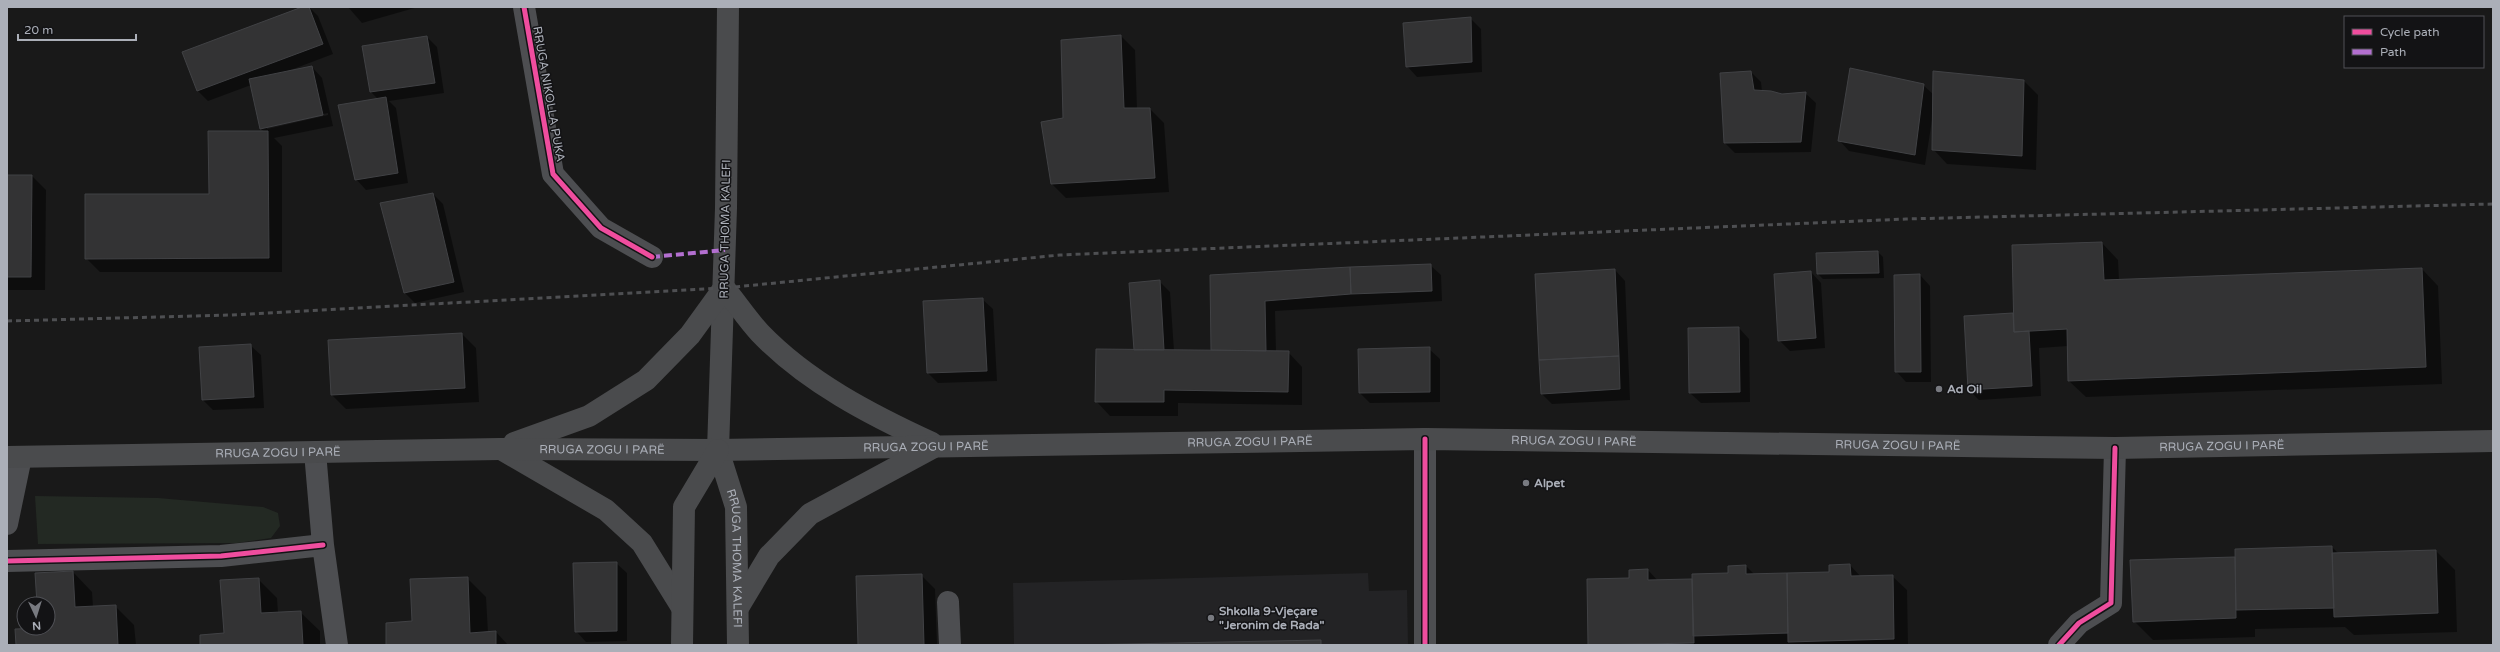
<svg xmlns="http://www.w3.org/2000/svg" width="2500" height="652" viewBox="0 0 2500 652" font-family="'Varela Round',sans-serif">
<style>
.built{fill:#232325}
.green{fill:#232923}
.shadow{fill:#0007;fill-rule:evenodd}
.building{fill:#333334;stroke:#414245}
.lines{fill:none;stroke-linecap:round;stroke-linejoin:round}
.minor{stroke:#4d4e51;stroke-width:22}
.major{stroke:#4a4b4d;stroke-width:22}
.rail{stroke:#4e4f52;stroke-width:3;stroke-dasharray:5 4;stroke-linecap:butt}
.quiet{stroke:#b36fd0;stroke-width:4;stroke-dasharray:8 4;stroke-linecap:butt}
.cycleway-casing{stroke:#131315;stroke-width:8}
.cycleway{stroke:#ef4d9e;stroke-width:5}
.poi-dot{fill:#787a80;stroke:#131315;stroke-width:1.5}
.labels{text-anchor:middle;dominant-baseline:central;stroke-width:3;stroke-linejoin:round;paint-order:stroke}
.street-label{font-size:12px;fill:#abafb8;stroke:#131315}
.poi-label{font-size:12px;font-weight:bold;fill:#abafb8;stroke:#131315;text-anchor:start}
</style>
<rect width="100%" height="100%" fill="#191919"/>
<!-- built -->
<path class="built" d="M1368,573L1369,591L1407,590L1408,645H1014L1013,583Z"/>
<!-- green -->
<path class="green" d="M35,496L158,498L263,507L278,513L280,526L271,538L237,543L38,544Z"/>
<!-- shadow -->
<path class="shadow" d="M305,7H309L318,16L333,54L288,71L312,67L322,78L333,126L274,138L282,146V272H100L86,258L210,195L265,132L261,129L251,85L208,101L198,91L183,53ZM328,113V115L267,129V126Z
M348,7H418L362,23Z
M1470,18L1481,29L1482,72L1417,77L1407,66Z
M1121,36L1135,50L1137,109H1150L1164,123L1169,192L1066,198L1052,184L1064,119Z
M427,37L437,47L444,93L389,101L396,108L408,183L366,190L356,179L378,99L371,92L363,46Z
M1751,72L1761,82L1762,92L1782,95L1805,93L1816,103L1811,152L1735,153L1725,143Z
M2024,81L2038,95L2036,170L1947,164L1933,149L1934,107L1925,165L1849,151L1839,140L1923,85L1934,95Z
M7,176H32L46,190L45,290H7Z
M433,194L443,204L464,292L415,303L405,293L382,204Z
M2102,243L2118,260L2119,280L2422,269L2438,286L2442,384L2086,397L2069,381L2068,346L2039,348L2041,396L1979,400L1969,390L2013,314L2015,316Z
M1878,252L1883,257L1884,278L1823,279L1818,274Z
M1430,265L1441,275L1442,301L1275,311L1276,352H1288L1302,367V405L1178,403V416H1110L1096,401L1135,351L1159,281L1170,292L1174,351L1214,352L1211,276Z
M1615,270L1625,281L1630,400L1552,404L1542,394Z
M1811,272L1821,283L1825,348L1790,351L1779,340Z
M1920,275L1930,286L1931,382H1906L1896,371Z
M982,299L993,309L997,381L938,383L928,373L924,302Z
M1739,328L1749,339L1750,402L1701,403L1690,393Z
M462,334L476,348L479,402L346,409L332,395Z
M250,345L261,355L264,408L213,410L203,400L200,348Z
M1429,349L1440,359V402L1370,403L1360,393Z
M2332,547L2339,554L2436,551L2455,570L2457,632L2354,635L2345,627L2255,629V637L2153,640L2134,621L2131,561L2236,558Z
M616,563L627,573V641L586,642L576,631Z
M1850,565L1861,577L1892,576L1907,590L1908,645H1589L1588,580L1630,579L1648,570L1658,581H1693L1729,574L1746,566L1755,575L1830,573Z
M73,572L92,592L93,607L115,606L134,625L136,645H17L40,628H48V604H38Z
M921,575L935,589L937,645H859Z
M467,578L486,597L488,633L496,632L508,645H387Z
M258,579L277,598L278,613L300,612L320,631V645H201L225,634Z"/>
<!-- building -->
<path class="building" d="M302,7H309L323,44L197,91L182,52Z
M1471,17L1472,62L1406,67L1403,23Z
M1121,35L1124,108H1150L1155,178L1051,184L1041,122L1063,118L1061,40Z
M427,36L435,83L370,92L362,46Z
M312,66L323,115L260,129L249,79Z
M1850,68L1924,84L1915,155L1838,141Z
M1751,71L1754,90L1771,91L1782,94L1806,92L1801,142L1724,143L1720,73Z
M1933,71L2024,80L2022,156L1932,150Z
M386,97L398,173L355,180L338,105Z
M208,131H268L269,258L85,259V194H209Z
M7,175H32L31,277H7Z
M433,193L454,282L404,293L380,203Z
M2102,242L2104,280L2422,268L2426,367L2068,381L2067,329L2014,332L2012,245Z
M1878,251L1879,273L1817,274L1816,253Z
M1431,264L1432,291L1351,294L1350,267Z
M1350,267L1351,294L1265,301L1266,351L1211,350L1210,275Z
M1615,269L1619,356L1539,360L1535,274Z
M1811,271L1816,338L1778,341L1774,274Z
M1920,274L1921,372H1895L1894,275Z
M1160,280L1164,350H1134L1129,283Z
M983,298L987,371L927,373L923,301Z
M2013,313L2014,332L2029,331L2032,386L1968,390L1964,316Z
M1739,327L1740,392L1689,393L1688,328Z
M462,333L465,388L331,395L328,340Z
M251,344L254,397L202,400L199,347Z
M1430,347V392L1359,393L1358,349Z
M1096,349L1289,351L1288,392L1164,390V402H1095Z
M1619,356L1620,389L1541,394L1539,360Z
M2332,546L2334,608L2236,610L2235,549Z
M2436,550L2438,613L2334,617L2332,553Z
M2235,557L2236,618L2133,622L2130,560Z
M617,562V631L575,632L573,563Z
M1850,564L1851,576L1893,575L1894,639L1788,642L1787,573L1829,572V565Z
M1746,565V574L1787,573L1788,633L1693,636L1692,574L1728,573V566Z
M1648,569V580L1692,579L1694,643L1588,645L1587,579L1629,578V570Z
M73,571L75,607L116,605L118,645H16L15,629L48,628V604H37L35,573Z
M922,574L924,645H858L856,576Z
M468,577L470,633L496,631V645H386V623L412,621L410,579Z
M259,578L261,613L301,611L303,645H200V635L224,633L220,580Z
M1321,640V645H1077Z"/>
<g class="lines">
<!-- minor -->
<path class="minor" d="M524,7L553,174L601,228L652,257
M315,452L323,545L337,645
M7,524L21,457
M7,561L221,556L323,545
M948,602L950,645
M1425,645V439
M2059,645L2079,623L2111,603L2115,448"/>
<!-- major -->
<g class="major">
<path id="s1" d="M728,7L726,208L718,450L736,507L738,645"/>
<path d="M514,443L589,416L646,380L690,335L724,288C736,302 747,319 760,333C807,382 871,415 932,443"/>
<path d="M501,449L606,510L642,543L681,606"/>
<path id="s2" d="M7,457L500,449L718,450L1425,439L2115,448L2493,441"/>
<path d="M739,606L769,556L810,514L932,448"/>
<path d="M682,645L684,507L718,450"/>
</g>
<!-- rail -->
<path class="rail" d="M7,321L231,315L724,288L1060,255L1906,219L2493,204"/>
<!-- quiet -->
<path class="quiet" d="M652,257L725,250"/>
<!-- cycleway casing -->
<g class="cycleway-casing">
<path id="cycleway" d="M524,7L553,174L601,228L652,257
M7,561L221,556L323,545
M1425,645V439
M2059,645L2079,623L2111,603L2115,448"/>
</g>
<!-- cycleway -->
<use href="#cycleway" class="cycleway"/>
</g>
<!-- markers -->
<g class="poi-dot">
<circle cx="1939" cy="389" r="4"/>
<circle cx="1526" cy="483" r="4"/>
<circle cx="1211" cy="618" r="4"/>
</g>
<g class="labels">
<!-- street labels -->
<g class="street-label">
<text transform="translate(549 94) rotate(80)">RRUGA NIKOLLA PUKA</text>
<text transform="translate(725 229) rotate(-89)">RRUGA THOMA KALEFI</text>
<text stroke="none"><textPath href="#s2" startOffset="1243">RRUGA ZOGU I PARË</textPath></text>
<text stroke="none"><textPath href="#s2" startOffset="1567">RRUGA ZOGU I PARË</textPath></text>
<text stroke="none"><textPath href="#s2" startOffset="1891">RRUGA ZOGU I PARË</textPath></text>
<text stroke="none"><textPath href="#s2" startOffset="919">RRUGA ZOGU I PARË</textPath></text>
<text stroke="none"><textPath href="#s2" startOffset="2215">RRUGA ZOGU I PARË</textPath></text>
<text stroke="none"><textPath href="#s2" startOffset="595">RRUGA ZOGU I PARË</textPath></text>
<text stroke="none"><textPath href="#s2" startOffset="271">RRUGA ZOGU I PARË</textPath></text>
<text stroke="none"><textPath href="#s1" startOffset="554">RRUGA THOMA KALEFI</textPath></text>
</g>
<!-- poi labels -->
<g class="poi-label">
<text x="1947" y="389">Ad Oil</text>
<text x="1534" y="483">Alpet</text>
<text x="1219" y="611">Shkolla 9-Vjeçare<tspan x="1219" dy="14">"Jeronim de Rada"</tspan></text>
</g>
</g>
<!-- border -->
<rect width="2500" height="652" fill="none" stroke="#abafb8" stroke-width="16"/>
<!-- legend -->
<rect x="2344" y="16" width="140" height="52" fill="#131315" stroke="#505156"/>
<rect x="2352" y="29" width="20" height="6" fill="#ef4d9e" stroke="#505156"/>
<text x="2380" y="36" font-size="12" fill="#abafb8">Cycle path</text>
<rect x="2352" y="49" width="20" height="6" fill="#b36fd0" stroke="#505156"/>
<text x="2380" y="56" font-size="12" fill="#abafb8">Path</text>
<!-- north arrow -->
<g transform="translate(36 616) rotate(176)"><circle r="19" fill="#131315" stroke="#505156"/>
<path d="M0-3L7 15L0 10L-7 15Z" fill="#787a80"/>
<text y="-6" font-size="11" font-weight="bold" text-anchor="middle" fill="#abafb8">N</text>
</g>
<!-- scale -->
<path d="M18 34v6h118v-6" fill="none" stroke="#abafb8" stroke-width="2"/>
<text x="24" y="34" font-size="12" fill="#abafb8" stroke="#131315" stroke-width="3" paint-order="stroke">20 m</text>
</svg>
